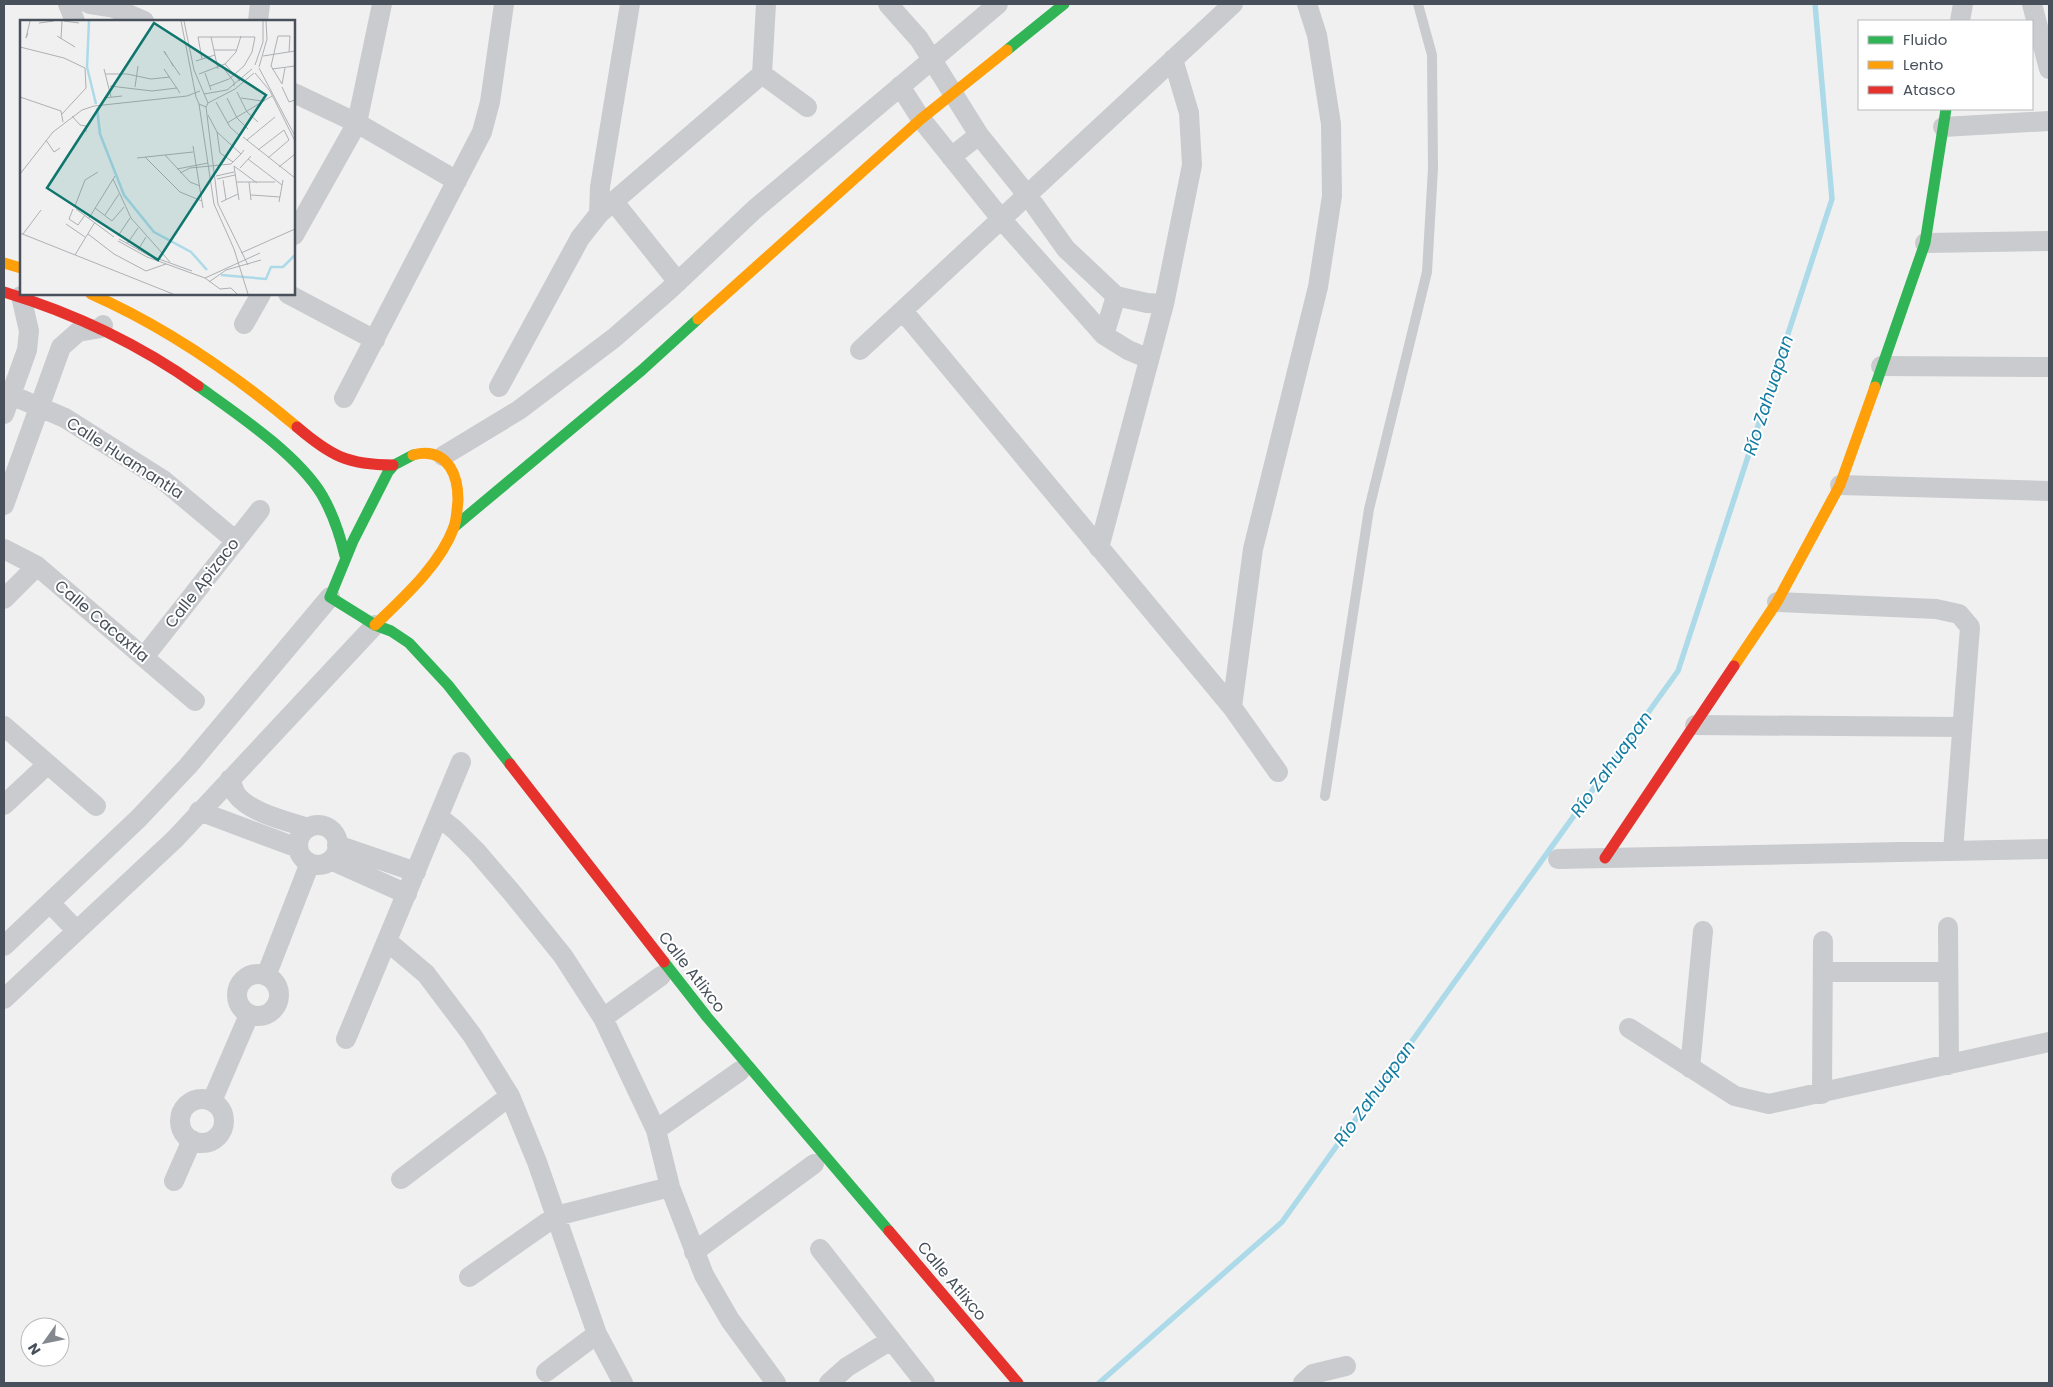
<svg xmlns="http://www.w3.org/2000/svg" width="2053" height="1387" viewBox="0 0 2053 1387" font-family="Poppins,sans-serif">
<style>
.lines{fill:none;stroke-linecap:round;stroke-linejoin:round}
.stream{stroke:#acdae9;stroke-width:5.5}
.lane{stroke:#cacbce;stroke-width:10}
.street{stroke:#cacbce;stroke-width:20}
.fast{stroke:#30b455;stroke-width:11}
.slow{stroke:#ff9f0a;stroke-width:11}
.jam{stroke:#e5322d;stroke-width:11}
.labels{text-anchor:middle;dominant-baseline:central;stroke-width:4;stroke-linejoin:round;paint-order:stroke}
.street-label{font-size:16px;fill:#48515b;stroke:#fff}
.water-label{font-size:18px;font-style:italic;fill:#157ca1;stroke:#fff}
.inset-river{fill:none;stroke:#acdae9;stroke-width:2.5}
.inset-road{fill:none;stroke:#adb0b4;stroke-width:1}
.view{fill:#0f766e;fill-opacity:0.15;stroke:#0f766e;stroke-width:2.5}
.inset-edge{fill:none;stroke:#48515b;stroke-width:2.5}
</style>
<rect width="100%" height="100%" fill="#f0f0f0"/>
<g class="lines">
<!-- stream -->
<path class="stream" d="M1099,1383L1282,1222L1678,671L1832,199L1815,4"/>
<!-- lane -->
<path class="lane" d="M1325,796L1369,509L1427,272L1433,168L1432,55L1418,4"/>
<!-- street -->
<path class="street" d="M68,4L75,21
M89,4L114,8L144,21
M888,4L919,39L979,135L1028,196L1066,249L1116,296L1147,303L1164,304
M2032,4L2049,69
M258,21L260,4
M1960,21L1963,4
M762,74L807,107
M900,86L921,119L1002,220L1104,335L1128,350L1149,359
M294,93L357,123L457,181
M1943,127L2049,121
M951,157L979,135
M614,202L678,282
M599,214L600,187L630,4
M294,235L357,123L382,4
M1925,243L2049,241
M288,294L375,340
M903,311L1232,707L1278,772
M244,324L261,294
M1104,335L1116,296
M860,350L1233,4
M1881,366L2049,367
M499,387L580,238L599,214L762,74L766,4
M4,392L65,418L163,480L236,541
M344,398L482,132L490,102L504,4
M4,414L27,350L29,331L21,296
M443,456L519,410L614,338L668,291L755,209L998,4
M1840,485L2049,491
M4,505L61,347L78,332L101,328L103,325
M1099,548L1164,304L1192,165L1189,113L1173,59
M4,549L37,566L195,701
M4,599L37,566
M1777,602L1936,609L1959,614L1970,627L1953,851
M144,657L260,510
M1232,707L1253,549L1318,287L1332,196L1331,124L1317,35L1307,4
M1695,725L1962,727
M4,726L96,806
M230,779C232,784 233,789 236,794C248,812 287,821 308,828
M4,805L48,764
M199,811L298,848
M439,817L455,830L477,852L513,894L563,956L603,1018L656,1130L670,1187L704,1275L730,1320L776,1383
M298 845a20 20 0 1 1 40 0a20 20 0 1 1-40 0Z
M337,845L416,872
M1558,859L2049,849
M331,860L407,894
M50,903L77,931
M1948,927L1949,1065
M387,941L426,974L472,1035L510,1096L537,1162L597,1334L623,1383
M4,946L139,818L188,766L330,597
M1823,972H1948
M237 995a21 21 0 1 1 42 0a21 21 0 1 1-42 0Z
M266,976L310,863
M4,999L175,839L375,625
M603,1018L661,976
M1629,1028L1735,1096L1769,1104L2049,1042
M346,1039L461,762
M1690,1068L1703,931
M1822,1094L1823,941
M180 1121a22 22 0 1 1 44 0a22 22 0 1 1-44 0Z
M212,1101L249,1015
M656,1130L740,1071
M401,1179L510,1096
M174,1181L192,1140
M820,1249L925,1383
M694,1252L814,1164
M469,1277L556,1216L670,1187
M546,1372L597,1334
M829,1383L847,1367L891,1340
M1303,1383L1313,1374L1346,1366"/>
<!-- fast -->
<path class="fast" d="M1007,50L1064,4
M198,386C237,414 297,454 322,495C333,514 340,535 345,556
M1875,387L1925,243L1946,109
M413,455L394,465L388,472L353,541L330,597L375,625L391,631L409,643L448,685L510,764
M454,527L642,370L698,319
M664,962L707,1017L889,1231"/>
<!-- slow -->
<path class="slow" d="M4,263L21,268
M91,294C166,327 234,374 297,427
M698,319L921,119L1007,50
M375,625C404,597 440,565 454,527C457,518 457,509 458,500C458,489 456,476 450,467C441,454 428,451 413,455
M1734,666L1777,602L1840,485L1875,387"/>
<!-- jam -->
<path class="jam" d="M4,292C73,313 139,344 198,386
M297,427C331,456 348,465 393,465
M510,764L664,962
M1605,858L1734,666
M889,1231L1018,1383"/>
</g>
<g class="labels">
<!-- street labels -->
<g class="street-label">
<text transform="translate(125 458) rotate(33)">Calle Huamantla</text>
<text transform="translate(202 583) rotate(-52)">Calle Apizaco</text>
<text transform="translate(102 621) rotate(40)">Calle Cacaxtla</text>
<text transform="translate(692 972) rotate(52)">Calle Atlixco</text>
<text transform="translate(952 1281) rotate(50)">Calle Atlixco</text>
</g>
<!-- water labels -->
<g class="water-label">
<text transform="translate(1768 395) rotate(-72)">Río Zahuapan</text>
<text transform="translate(1611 764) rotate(-54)">Río Zahuapan</text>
<text transform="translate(1374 1093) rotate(-54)">Río Zahuapan</text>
</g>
</g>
<!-- overview -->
<g transform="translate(20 20)">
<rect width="275" height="275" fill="#f0f0f0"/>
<path class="inset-river" d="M69,1L67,47L76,84M77,88L80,114L104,175L134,212L171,232L187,250M201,255L246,259L251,247H263L275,235"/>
<path class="inset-road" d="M44,1L59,3M161,1L176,77L179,84L186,87L188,83L174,50L164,1M19,3L34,1M8,13L6,18L10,1M37,16L55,27M191,17L198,49M41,19L42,1M0,27L44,38L65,48L66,68L42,94M194,30H217M146,35L144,31L151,42M243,36L275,31M182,39L178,17H235L232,32L224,46L209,59L190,66M176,41L195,35M205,44L220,61M235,45L243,22V1M153,46L151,42L160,55M202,46L214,62V66M239,47L247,19L246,1M239,48L275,116M265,48L262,64L251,46L258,16H270L269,32M84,49L91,77M144,49L160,73M252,49L275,46M185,53L191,70M235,53L250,71L275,121M85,54H107L131,59L150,57M179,54L205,44L216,32L221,16M90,66L132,71L157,68M115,67L118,46M262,67L269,82L275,80M217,72L227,92L238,102M184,74L207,70L232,49M0,77L41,91L43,102M84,78L102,76M207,78L217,98L228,109M221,78L242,81M196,82L210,107L220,116M188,83L215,69L234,53M179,84L194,184L214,229L228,274M186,87L198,184L228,245M188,95L197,112L200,133L213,142M52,96L60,105L66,106V112M207,103L252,76M197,112L221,134L224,130M223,117L275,158M26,120L34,132L40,128M227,120L255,97M173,126L183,188M238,130L264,110L269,120L248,138M145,135L170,162L180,166M125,137L160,172L182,181M117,138L173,132M228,139L262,165M259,147L275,134M220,148L231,136M157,149L188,143M160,153L170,148L211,144L221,134M0,154L33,112L62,90L74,86L167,76L180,71M196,156L214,152M93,159L111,198L150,242M197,159L215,155M203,160L206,180M216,162H255M229,162L231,180M231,175L260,177M219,180L214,146L237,163M201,182L218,174M259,182L263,160M55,186L65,160L78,152M75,188L92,201L104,187M53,189L49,199L58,205L65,195M56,189L94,217M85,195L99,174M69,198L95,156M46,204L65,217M0,213L153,274M3,214L21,190M68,214L94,234L126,251L146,244M98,216L110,198M99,219L128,235L172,251M98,221L127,237L185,258L200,269L211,268L217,274M107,224L118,208M118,230L126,217M221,233L275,209M55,235L75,202M185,258L240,233M189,262L206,250L241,240"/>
<path class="view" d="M134,3L246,75L138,240L27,168Z"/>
<rect width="275" height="275" class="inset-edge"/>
</g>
<!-- border -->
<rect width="2053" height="1387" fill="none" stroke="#48515b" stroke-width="10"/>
<!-- legend -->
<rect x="1858" y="20" width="175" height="90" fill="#ffffff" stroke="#b6b9bd"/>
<rect x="1868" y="36" width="25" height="8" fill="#30b455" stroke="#b6b9bd"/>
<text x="1903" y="45" font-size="15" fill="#48515b">Fluido</text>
<rect x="1868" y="61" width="25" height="8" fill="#ff9f0a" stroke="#b6b9bd"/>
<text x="1903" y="70" font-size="15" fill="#48515b">Lento</text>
<rect x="1868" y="86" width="25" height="8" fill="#e5322d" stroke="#b6b9bd"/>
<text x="1903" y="95" font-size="15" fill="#48515b">Atasco</text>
<!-- north arrow -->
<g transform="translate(45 1342) rotate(237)"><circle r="24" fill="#ffffff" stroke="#b6b9bd"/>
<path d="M0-4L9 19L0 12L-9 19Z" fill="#83898f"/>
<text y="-8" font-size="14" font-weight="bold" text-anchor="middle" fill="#48515b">N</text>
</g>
</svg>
